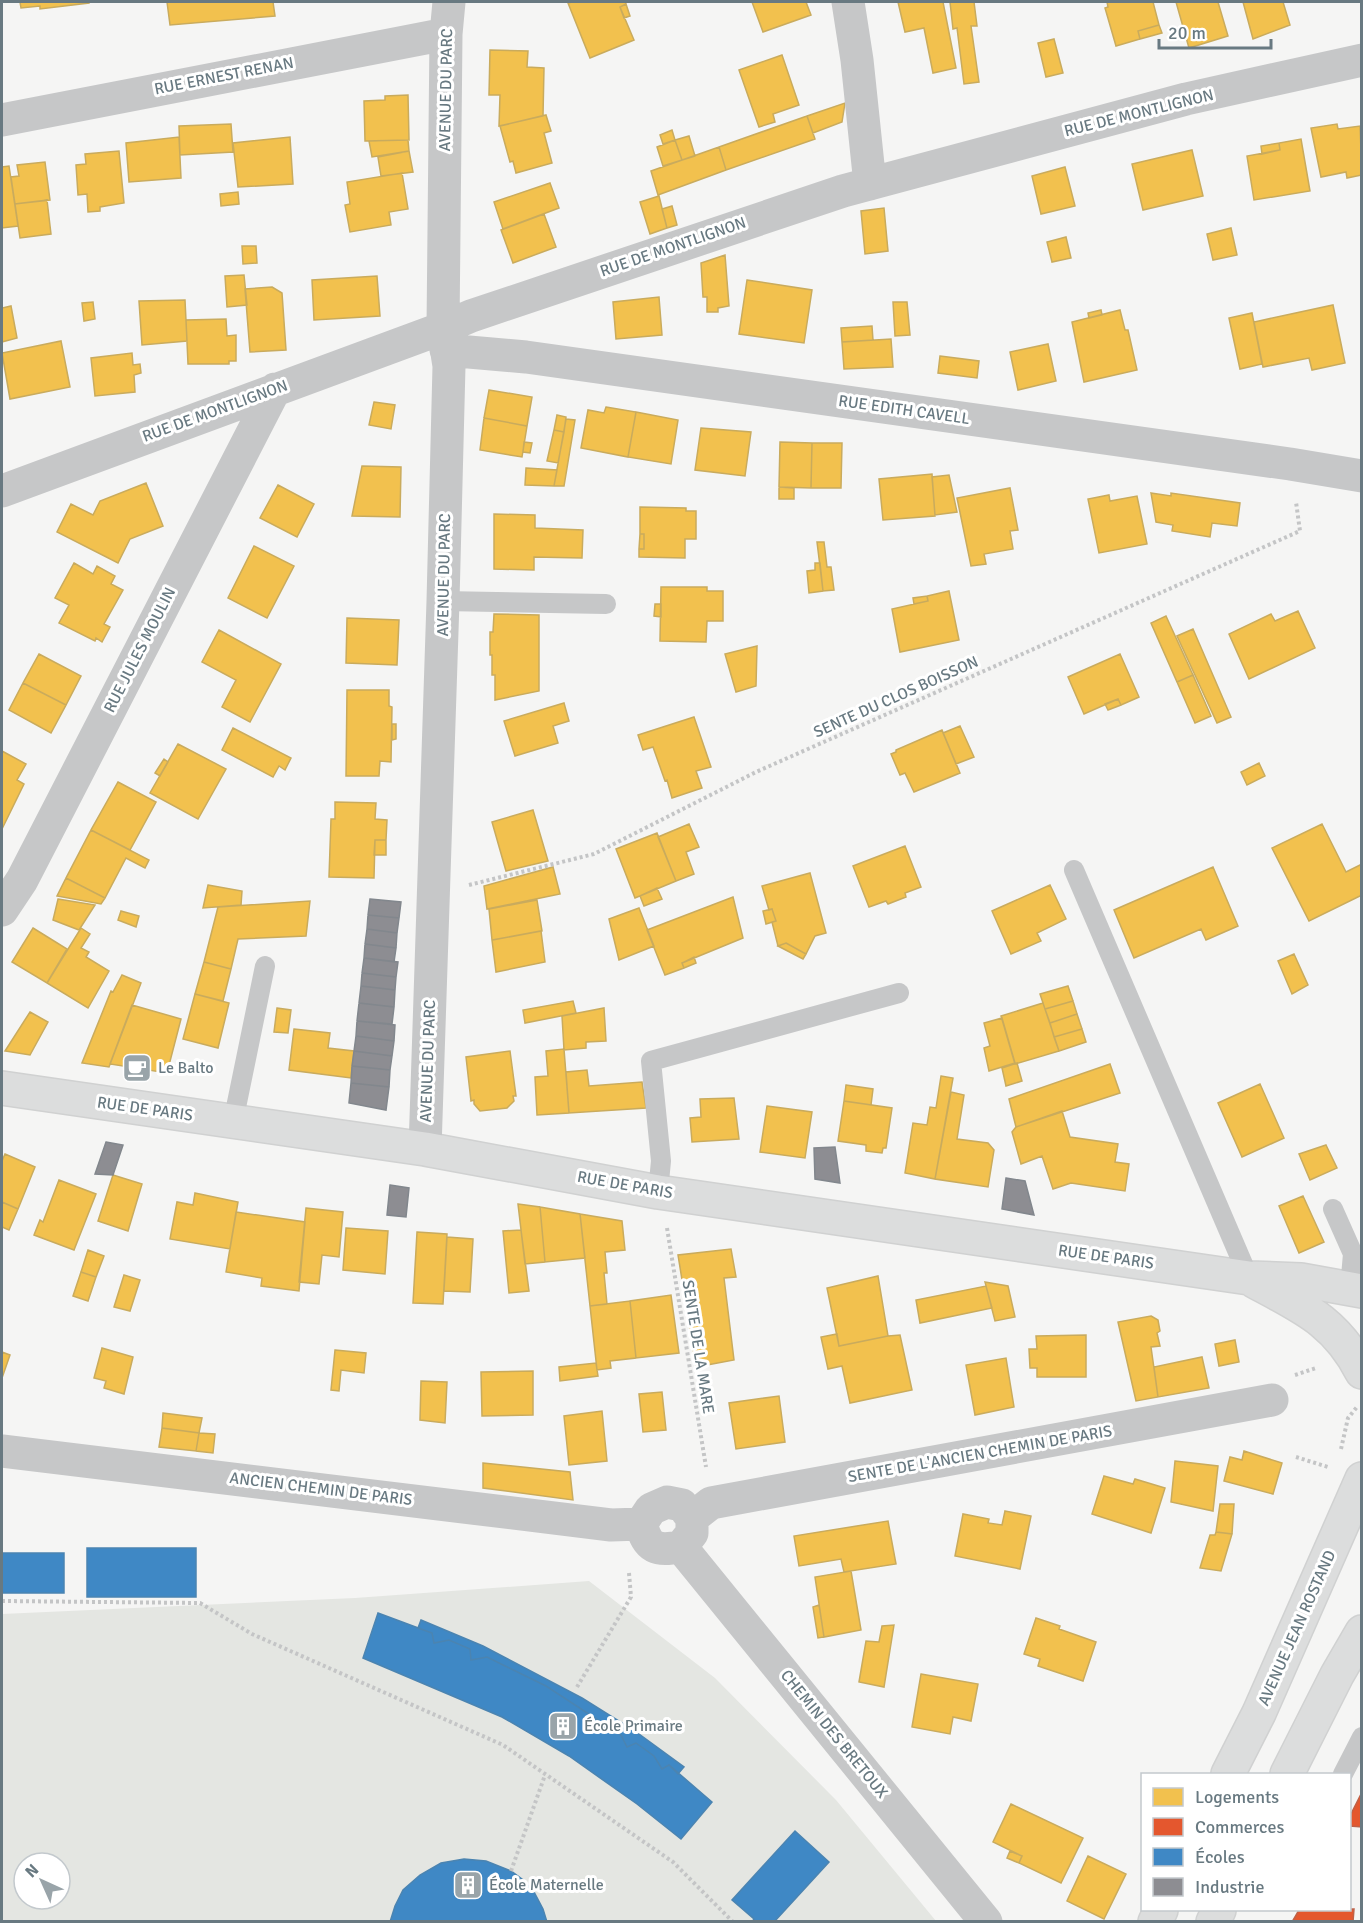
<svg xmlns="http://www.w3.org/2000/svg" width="1363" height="1923" viewBox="0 0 1363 1923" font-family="Signika,sans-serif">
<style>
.green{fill:#e4e6e2;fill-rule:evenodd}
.homes{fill:#f2c14e;stroke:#c9ab5d;stroke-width:1.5}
.shops{fill:#e4572e;stroke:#bf6147;stroke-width:1.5}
.schools{fill:#3f88c5;stroke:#4b84b1;stroke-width:1.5}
.industry{fill:#8d8d92;stroke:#82878d;stroke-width:1.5}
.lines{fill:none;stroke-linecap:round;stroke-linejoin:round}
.secondary-casing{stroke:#d0d1d1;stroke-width:36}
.primary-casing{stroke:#d0d1d1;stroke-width:36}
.path{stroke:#c4c5c6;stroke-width:4;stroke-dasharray:3 3;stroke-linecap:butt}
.lane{stroke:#c6c7c8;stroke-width:20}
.street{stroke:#c6c7c8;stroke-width:33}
.secondary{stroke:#dcdddd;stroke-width:33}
.primary{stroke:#dcdddd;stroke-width:33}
.labels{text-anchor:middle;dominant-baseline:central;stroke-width:6;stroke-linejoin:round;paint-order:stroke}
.street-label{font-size:16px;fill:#687981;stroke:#fff}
.poi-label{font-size:16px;fill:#687981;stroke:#fff;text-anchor:start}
</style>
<rect width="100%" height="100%" fill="#f5f5f4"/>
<!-- green -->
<path class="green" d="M589,1581L715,1678L836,1800L936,1921H2V1614L355,1598ZM24,1863H60V1899H24Z"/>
<!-- homes -->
<path class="homes" d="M20,2H89V3L40,9V6L21,8Z
M167,2H273L275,16L170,25Z
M572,2H625L626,4L620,7L634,40L590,58L568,3Z
M752,2H806L811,15L763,32Z
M898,2H943L956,68L933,73L924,28L905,32Z
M950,2H974L977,26H971L979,82L964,84L957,28L953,29Z
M1107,2H1153L1159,25L1138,31L1140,39L1116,46L1105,8L1108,7Z
M1176,2H1218L1228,36L1189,48Z
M1243,2H1283L1290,25L1253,39Z
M626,4L630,16L624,18L620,7Z
M1159,25L1162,33L1140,39L1138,31Z
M1054,39L1063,73L1046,77L1038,43Z
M490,50L528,51L527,67L544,68L543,116L499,126L500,95H489Z
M782,55L799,105L773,114L775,122L759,127L739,70Z
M408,95L409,140L365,141L364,101L385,100V96Z
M845,103L842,122L813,133L807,116Z
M546,115L551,131L544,133L552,163L516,173L513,161L510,162L500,126Z
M807,116L815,139L726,170L719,147Z
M231,124L233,152L180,155L179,126Z
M1337,124L1338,129L1360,126L1362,175L1347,178L1346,172L1321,177L1311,128Z
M672,130L675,140L663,144L660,135Z
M689,136L695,156L682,160L675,140Z
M179,137L181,178L129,182L126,143Z
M290,137L293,184L238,187L233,143Z
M1301,139L1310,191L1254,200L1247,156L1280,150L1279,143Z
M408,140L409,151L372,157L369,141Z
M675,140L682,160L663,166L657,147Z
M1279,143L1280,150L1262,154L1261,146Z
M719,147L726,170L658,195L651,171Z
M1192,150L1203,196L1143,210L1132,164Z
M119,151L124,203L100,207V211L88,212L87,194L78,195L76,165L86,164L85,154Z
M409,151L413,172L381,176L378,157Z
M45,162L50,200L15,204L11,177L19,176L17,165Z
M9,166L18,226L2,228V167Z
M1065,167L1075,206L1041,214L1032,176Z
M402,173L408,209L389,212L391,225L350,232L345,205L350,204L347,182Z
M550,183L559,208L503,229L494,202Z
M238,192L239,204L221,206L220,194Z
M659,196L667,228L650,234L640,202Z
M47,200L51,234L20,238L15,204Z
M672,206L677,225L667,228L662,209Z
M884,208L888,251L865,254L861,211Z
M544,214L556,247L513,263L501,230Z
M1231,228L1237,255L1213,260L1207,234Z
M1066,237L1071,258L1052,262L1047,242Z
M242,246H256L257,263L243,264Z
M725,255L729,306L718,308V312H707V297H703L701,263Z
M244,275L247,305L227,307L225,276Z
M377,276L380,316L314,320L312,280Z
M747,280L812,290L804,343L739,334Z
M272,287L282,293L286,350L250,352L245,289Z
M659,297L662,335L616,339L613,302Z
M185,300L187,341L142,345L139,301Z
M93,302L95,319L84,321L82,303Z
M893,302H907L910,335L895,336Z
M1333,305L1345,363L1312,370L1309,358L1263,367L1254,322Z
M11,306L17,338L2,342V308Z
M1101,310L1102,315L1089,318L1088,313Z
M1120,310L1125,330H1128L1137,370L1084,382L1072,322Z
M1252,313L1262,364L1240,369L1229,318Z
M226,319L227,336L236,335V361H229V364H188L186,320Z
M872,326L873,340L842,342L841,328Z
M891,339L893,367L844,369L842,342Z
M61,341L70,387L10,399L2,353Z
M1048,344L1056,381L1018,390L1010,352Z
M132,353L133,365L140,364L141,373L134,375L135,392L95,396L91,358Z
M940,356L979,361L977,378L938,373Z
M489,390L532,397L527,426L484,418Z
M374,402L395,405L391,429L369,425Z
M606,407L636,412L628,457L581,448L588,410L604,413Z
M636,412L678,420L671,464L628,457Z
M557,415L566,417L564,432L554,430Z
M484,418L527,426L522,457L480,450Z
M566,419L575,420L564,486H554Z
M701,428L751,432L745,476L695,470Z
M554,430L564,432L558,463L547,461Z
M524,442L532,443L530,453L523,452Z
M780,442L812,443L811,488L779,487Z
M812,443H842L841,488H811Z
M362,466L401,467L400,517L352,516Z
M526,468L557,470L554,486L525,485Z
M932,474L935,516L883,520L879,479Z
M949,475L957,512L935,515L932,477Z
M146,483L163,526L130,539L118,563L57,532L71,504L93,515L100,501Z
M278,485L314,504L297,537L260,518Z
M779,487L794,488V499H779Z
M1010,488L1018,530L1010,531L1013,549L984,554L986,564L971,566L957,498Z
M1151,493L1171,496V493L1240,503L1237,526L1212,523L1210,537L1172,531L1173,525L1156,522Z
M1109,495L1110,501L1137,496L1147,544L1099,553L1088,499Z
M640,507L686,508V511H696V539H685V558L639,557V549H644V534H640Z
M494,514L535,515V528L583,530L582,558L534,557V570L494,569Z
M640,534H644V549H639Z
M817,542H824L827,567H831L834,590L823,591Z
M254,546L294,566L267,618L228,598Z
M74,563L93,574L97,566L115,576L111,584L123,590L104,624L110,627L102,642L96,638L95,641L59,623L69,605L55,598Z
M815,563H820L823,591L809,593L807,571L815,570Z
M661,587H707V591H723V621H707L706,642L660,641Z
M949,591L959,640L900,652L892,609L928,601L927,596Z
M927,596L928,601L914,604L913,598Z
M655,604H661V617L654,616Z
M1298,611L1315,648L1249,679L1229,634L1271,614L1275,621Z
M494,614L539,615V691L495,700V675H492V655H490V632H493Z
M1166,616L1193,675L1177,682L1151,623Z
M347,618L399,620L397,665L346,663Z
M1193,629L1231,717L1217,723L1177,636Z
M219,630L281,664L250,722L222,707L236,680L202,662Z
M757,646L756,686L736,692L725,654Z
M39,654L81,676L66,705L23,683Z
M1120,654L1139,697L1121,705L1118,699L1084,714L1068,677Z
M1193,675L1211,716L1195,723L1177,682Z
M23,683L66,705L51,733L9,710Z
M347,690H389V706L392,707L391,762L380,761L379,776H346Z
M1118,699L1121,705L1108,710L1105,704Z
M564,703L569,721L553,726L558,743L515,756L504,721Z
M694,717L711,767L696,771L702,788L672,798L667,780L665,781L653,747L643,750L638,735Z
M392,724H396V739L392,740Z
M960,726L974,757L956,764L943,733Z
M233,728L291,758L285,770L279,766L273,777L222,750Z
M942,730L960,773L914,792L905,773L900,775L891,754L896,752V750Z
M178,744L226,769L198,819L150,793Z
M2,751L26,764L17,780L24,784L2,829Z
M164,759L168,762L160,776L155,773Z
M1259,763L1265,776L1247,785L1241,772Z
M118,782L156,802L130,850L91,830Z
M335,802L376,803L375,819L387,820L386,840H375L374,878L329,877L331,819H335Z
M533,810L548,861L506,871L492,822Z
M689,824L699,847L686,852L694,874L676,881L658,837Z
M1322,824L1346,872L1362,864V895L1309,921L1272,848Z
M91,830L149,860L145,868L126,858L105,898L66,878Z
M657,833L676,881L635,898L616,849Z
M375,840H386V855H374Z
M905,846L921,887L905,893L906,897L888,904L886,901L869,907L853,866Z
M553,867L560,894L487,909L484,886Z
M1213,867L1238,926L1206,940L1201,929L1134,958L1114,910Z
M810,873L826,933L815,936L806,954L786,943L778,946L772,922L776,921L772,909L769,910L762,886Z
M66,878L105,898L101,904L57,896Z
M208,885L242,891L241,905L203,908Z
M1050,885L1066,919L1037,933L1041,941L1011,954L992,911Z
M657,888L662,899L644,906L640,896Z
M733,897L743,938L682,963L684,968L665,975L647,930Z
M58,899L95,905L79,930L53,920Z
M537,900L542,931L492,940L489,909Z
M310,901L306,936L238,939L231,969L204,962L218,907Z
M639,908L654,946L619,960L609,919Z
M772,909L776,921L766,924L763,911Z
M121,911L139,916L136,927L118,920Z
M33,928L67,949L47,983L12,962Z
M81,928L90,934L81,948L89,952L86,957L109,971L88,1008L47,983Z
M541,931L545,962L496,972L492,940Z
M786,943L806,954L803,959L778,946Z
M1294,954L1308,985L1292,994L1278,961Z
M694,957L696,963L684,968L682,963Z
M204,962L231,969L223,1001L195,994Z
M122,975L141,983L109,1067L82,1063L111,991L113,992Z
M1068,986L1073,1001L1045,1009L1040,994Z
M195,994L229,1003L218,1048L183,1039Z
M573,1001L576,1013L525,1023L523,1010Z
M1073,1001L1077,1014L1050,1023L1045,1009Z
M1043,1003L1059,1051L1015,1064L1001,1016Z
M132,1005L181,1019L167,1073L110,1064Z
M277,1008L291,1010L288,1033L274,1032Z
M604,1008L606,1041L586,1042V1048L564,1050L562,1016Z
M30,1012L48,1022L30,1055L5,1051Z
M1077,1014L1082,1029L1054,1037L1050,1023Z
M1002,1018L1015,1063L989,1071L984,1048L990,1046L984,1023Z
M294,1029L330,1033L328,1048L354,1051L351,1078L289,1070Z
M1082,1029L1086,1042L1059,1051L1054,1037Z
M564,1049L569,1113L537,1115L535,1077L548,1076L546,1051Z
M510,1051L516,1096H513L514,1101L507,1108L480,1111L474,1104V1100L471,1101L466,1057Z
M1017,1063L1022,1081L1006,1086L1002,1068Z
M1110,1064L1120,1093L1016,1127L1009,1099Z
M587,1070L589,1086L642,1082L646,1108L569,1113L566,1072Z
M941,1076L953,1078L935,1179L905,1173L913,1123L927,1125L930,1107L936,1108Z
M1260,1084L1284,1138L1242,1157L1218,1103Z
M846,1085L873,1089L871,1105L844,1101Z
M951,1092L964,1095L957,1139L988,1143L994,1150L988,1187L935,1179Z
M734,1098L739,1139L692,1142L690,1118L701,1117L700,1099Z
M844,1101L892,1108L886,1148H883L882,1153L866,1151V1145L838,1141Z
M767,1106L812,1112L805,1158L760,1152Z
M1062,1111L1070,1137L1118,1144L1115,1162L1129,1164L1125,1191L1071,1183L1053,1189L1042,1156L1021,1164L1012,1132L1016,1127Z
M1326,1145L1337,1168L1310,1180L1299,1154Z
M5,1154L35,1167L18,1209L2,1202V1161Z
M113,1175L142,1184L128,1231L98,1221Z
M59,1180L96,1194L74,1250L34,1235L40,1220L43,1222Z
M195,1193L238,1202L230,1249L170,1239L177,1202L193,1205Z
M1303,1196L1324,1242L1299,1253L1279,1206Z
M2,1202L18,1209L9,1230L2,1227Z
M518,1204L540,1207L545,1262L525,1264Z
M540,1207L580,1214L585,1258L545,1262Z
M306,1208L343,1212L339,1257L322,1255L319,1284L299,1282Z
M236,1212L305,1222L299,1291L261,1286L262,1278L226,1272Z
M580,1214L622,1221L625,1250L605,1252L607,1273H604L607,1304L590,1306Z
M346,1228L388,1231L385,1274L343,1270Z
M521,1230L529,1291L509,1293L503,1231Z
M417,1232L447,1234L443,1304L413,1303Z
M447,1237L473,1239L470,1292L444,1291Z
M731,1249L736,1277L724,1278L734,1360L696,1367L678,1255Z
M88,1250L104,1256L96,1277L81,1272Z
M81,1272L96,1277L88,1301L73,1296Z
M124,1275L140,1280L130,1311L114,1307Z
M878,1276L888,1336L839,1346L827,1288Z
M985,1282L1008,1286L1015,1317L995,1321Z
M986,1286L992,1308L920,1323L916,1300Z
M671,1295L679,1353L636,1358L630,1301Z
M630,1301L636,1358L610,1361L611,1368L597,1370L590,1306Z
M1151,1316L1158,1320L1160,1331L1157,1333L1160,1346L1151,1347L1158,1397L1136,1401L1118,1322Z
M837,1334L839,1346L888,1336L900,1335L912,1390L850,1403L842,1366L828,1369L821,1337Z
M1086,1335V1377H1037V1368H1030L1029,1349H1037L1036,1336Z
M1235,1340L1239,1362L1219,1366L1215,1344Z
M102,1348L133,1357L124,1394L104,1388L106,1381L94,1378Z
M335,1350L366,1353L364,1373L341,1370L339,1391L331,1390Z
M2,1352L10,1355L2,1378Z
M1202,1357L1209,1388L1158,1397L1154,1367Z
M1006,1358L1014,1407L975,1415L966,1365Z
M596,1363L598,1376L560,1381L559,1367Z
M533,1371V1415L482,1416L481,1372Z
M421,1381L447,1382L445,1423L420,1420Z
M662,1392L666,1430L643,1432L639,1394Z
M779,1396L785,1442L736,1449L729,1403Z
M602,1411L607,1461L569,1465L564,1416Z
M163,1413L202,1418L199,1433L162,1428Z
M162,1428L199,1433L196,1451L159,1447Z
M199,1433L215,1434L213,1453L196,1451Z
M1244,1451L1282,1463L1273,1494L1224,1481L1230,1457L1242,1460Z
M1175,1461L1218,1466L1213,1511L1171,1502Z
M483,1463L570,1472L573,1500L483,1488Z
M1104,1476L1133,1484L1135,1479L1165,1488L1151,1533L1092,1514Z
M1220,1504H1234L1232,1534L1216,1532Z
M1005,1511L1031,1516L1020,1569L955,1556L963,1514L989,1519L988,1523L1002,1525Z
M888,1521L896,1564L844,1572L841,1559L799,1566L794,1536Z
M1216,1532L1232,1534L1221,1571L1200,1568L1210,1535H1215Z
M851,1571L861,1630L824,1637L815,1577Z
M819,1605L824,1637L818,1638L813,1607Z
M1036,1618L1060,1626L1059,1629L1096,1642L1083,1681L1038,1666L1040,1659L1024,1654Z
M894,1625L884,1687L859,1682L866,1641L879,1642L882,1626Z
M921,1674L978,1684L971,1721L953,1717L950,1734L912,1727Z
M1011,1804L1083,1838L1061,1883L1019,1863L1022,1856L993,1842Z
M1010,1851L1022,1856L1019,1863L1007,1858Z
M1088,1856L1126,1874L1104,1919L1067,1901Z"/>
<!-- shops -->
<path class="shops" d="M1362,1792V1827L1350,1826V1816Z
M1354,1909L1353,1922H1292L1299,1910Z"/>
<!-- schools -->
<path class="schools" d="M87,1548H196V1597H87Z
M2,1553H64V1593H2Z
M378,1613L432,1633L434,1643L449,1640L470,1649L471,1660L487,1657L546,1686L621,1735L627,1747L636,1743L654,1756L662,1769L669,1765L712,1802L681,1839L637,1804L569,1756L502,1717L363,1658Z
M421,1620L483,1646L582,1698L635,1731L684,1767L678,1774L669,1765L662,1769L654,1756L636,1743L627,1747L621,1735L546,1686L487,1657L471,1660L470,1649L449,1640L434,1643L432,1633L418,1628Z
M795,1831L829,1862L774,1922H752L754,1919L732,1900Z
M464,1859L486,1861L511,1871L522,1879L534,1892L543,1909L547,1922H390L395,1906L403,1890L420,1875L441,1863Z"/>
<!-- industry -->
<path class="industry" d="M370,899L401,902L399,918L368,915Z
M368,915L399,918L397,933L367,929Z
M367,929L397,933L396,948L365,944Z
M365,944L396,948L394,962L364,958Z
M364,958L398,962L396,977L362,973Z
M362,973L396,977L395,990L361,986Z
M361,986L395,990L394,1007L359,1003Z
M359,1003L394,1007L392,1024L357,1021Z
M357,1021L395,1025L394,1041L356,1036Z
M356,1036L394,1041L392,1056L354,1051Z
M354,1051L392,1056L390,1070L352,1066Z
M352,1066L390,1070L389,1087L351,1083Z
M351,1083L389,1087L386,1110L349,1103Z
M106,1142L123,1145L113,1175L95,1174Z
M835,1147L840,1183L815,1179L814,1148Z
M1006,1178L1025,1181L1034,1215L1002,1209Z
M390,1185L409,1188L406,1217L387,1215Z"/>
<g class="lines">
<!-- secondary casing -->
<g class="secondary-casing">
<path id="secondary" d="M2,1088L425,1149L658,1192L1249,1278L1301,1280L1362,1291
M1254,1281C1302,1307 1336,1321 1362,1372"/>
</g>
<!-- primary casing -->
<g class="primary-casing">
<path id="primary" d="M1228,1774L1259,1713L1362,1479
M1287,1774L1337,1675L1362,1632
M1155,1922L1161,1910
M1213,1922L1219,1910"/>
</g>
<!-- path -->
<path class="path" d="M469,885L594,854L756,772L1300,531L1296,502
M667,1228L706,1467
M1295,1375L1316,1368
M1341,1449L1348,1418L1357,1407
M1296,1457L1328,1467
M2,1601L200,1603L252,1634L503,1745L673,1862L733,1922
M577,1687L631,1597L629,1573
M511,1871L545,1775"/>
<!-- lane -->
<path class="lane" d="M443,601L606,604
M1074,870L1249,1278
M233,1122L265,966
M658,1192L661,1161L651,1061L899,993
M1333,1209L1353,1254L1350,1288
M1343,1774L1362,1737"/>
<!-- street -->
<path class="street" d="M848,2L857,60L870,184
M2,120L446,34
M446,350L526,357L1290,464L1362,476
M2,491L443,328L471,316L843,191L1186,99L1362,60
M2,910L22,880L275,389
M425,1149L443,601L449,366L443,328L446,34L449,2
M2,1451L611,1525L641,1524
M667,1502L682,1505L692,1518V1533L681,1547C656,1551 648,1549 641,1524L651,1509Z
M692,1518L711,1503L1272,1400
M681,1547L986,1922"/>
<!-- secondary -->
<use href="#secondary" class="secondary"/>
<!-- primary -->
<use href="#primary" class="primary"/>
</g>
<!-- icons -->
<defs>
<g id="cafe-square" transform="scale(1.5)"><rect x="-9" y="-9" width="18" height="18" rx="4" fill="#99a4a9" stroke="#fff"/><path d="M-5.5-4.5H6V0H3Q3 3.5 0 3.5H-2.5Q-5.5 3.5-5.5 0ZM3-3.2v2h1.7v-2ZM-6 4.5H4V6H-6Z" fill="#fff"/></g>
<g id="building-square" transform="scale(1.5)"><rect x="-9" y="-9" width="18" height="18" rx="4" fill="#99a4a9" stroke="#fff"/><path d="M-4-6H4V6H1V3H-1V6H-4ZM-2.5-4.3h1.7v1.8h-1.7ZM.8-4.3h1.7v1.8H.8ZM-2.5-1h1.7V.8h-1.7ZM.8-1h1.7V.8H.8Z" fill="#fff"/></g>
</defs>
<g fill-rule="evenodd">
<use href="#cafe-square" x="137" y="1068"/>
<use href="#building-square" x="563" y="1726"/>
<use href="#building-square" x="468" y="1885"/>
</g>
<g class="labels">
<!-- street labels -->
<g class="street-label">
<text transform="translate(224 76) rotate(-11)">RUE ERNEST RENAN</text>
<text transform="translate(446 90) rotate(-89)">AVENUE DU PARC</text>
<text transform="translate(1139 113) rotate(-14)">RUE DE MONTLIGNON</text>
<text transform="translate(673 247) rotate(-19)">RUE DE MONTLIGNON</text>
<text transform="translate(904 410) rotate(8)">RUE EDITH CAVELL</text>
<text transform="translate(215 411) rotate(-20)">RUE DE MONTLIGNON</text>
<text transform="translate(444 575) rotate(-89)">AVENUE DU PARC</text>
<text transform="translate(140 650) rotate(-63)">RUE JULES MOULIN</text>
<text transform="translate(896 697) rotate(-24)">SENTE DU CLOS BOISSON</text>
<text transform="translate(428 1061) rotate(-88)">AVENUE DU PARC</text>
<text transform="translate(145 1109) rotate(8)">RUE DE PARIS</text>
<text transform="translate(625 1185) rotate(10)">RUE DE PARIS</text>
<text transform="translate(1106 1257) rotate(8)">RUE DE PARIS</text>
<text transform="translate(698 1347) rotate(81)">SENTE DE LA MARE</text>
<text transform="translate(980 1454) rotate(-10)">SENTE DE L'ANCIEN CHEMIN DE PARIS</text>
<text transform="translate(321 1489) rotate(7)">ANCIEN CHEMIN DE PARIS</text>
<text transform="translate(1297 1628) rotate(-66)">AVENUE JEAN ROSTAND</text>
<text transform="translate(834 1734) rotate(51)">CHEMIN DES BRETOUX</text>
</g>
<!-- poi labels -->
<g class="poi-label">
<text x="158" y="1068">Le Balto</text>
<text x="584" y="1726">École Primaire</text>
<text x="489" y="1885">École Maternelle</text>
</g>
</g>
<!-- border -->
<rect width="1363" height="1923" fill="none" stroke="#687981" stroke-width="6"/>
<!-- legend -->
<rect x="1141" y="1773" width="210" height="138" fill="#ffffff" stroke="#c3c9cd" stroke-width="1.5"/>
<rect x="1153" y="1788" width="30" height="18" fill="#f2c14e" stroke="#c3c9cd" stroke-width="1.5"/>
<text x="1195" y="1803" font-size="18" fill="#687981">Logements</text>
<rect x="1153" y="1818" width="30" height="18" fill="#e4572e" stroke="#c3c9cd" stroke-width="1.5"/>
<text x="1195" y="1833" font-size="18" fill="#687981">Commerces</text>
<rect x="1153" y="1848" width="30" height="18" fill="#3f88c5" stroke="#c3c9cd" stroke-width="1.5"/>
<text x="1195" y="1863" font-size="18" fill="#687981">Écoles</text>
<rect x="1153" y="1878" width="30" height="18" fill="#8d8d92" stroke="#c3c9cd" stroke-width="1.5"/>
<text x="1195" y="1893" font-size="18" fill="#687981">Industrie</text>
<!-- north arrow -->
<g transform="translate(42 1881) rotate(315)"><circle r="28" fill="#ffffff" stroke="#c3c9cd" stroke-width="1.5"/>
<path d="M0-4.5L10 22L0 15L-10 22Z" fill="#99a4a9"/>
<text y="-9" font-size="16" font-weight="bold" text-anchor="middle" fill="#687981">N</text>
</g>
<!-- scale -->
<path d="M1159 39v9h112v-9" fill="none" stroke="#687981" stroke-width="3"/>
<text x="1168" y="39" font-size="18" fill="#687981" stroke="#ffffff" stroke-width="4.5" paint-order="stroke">20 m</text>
</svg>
